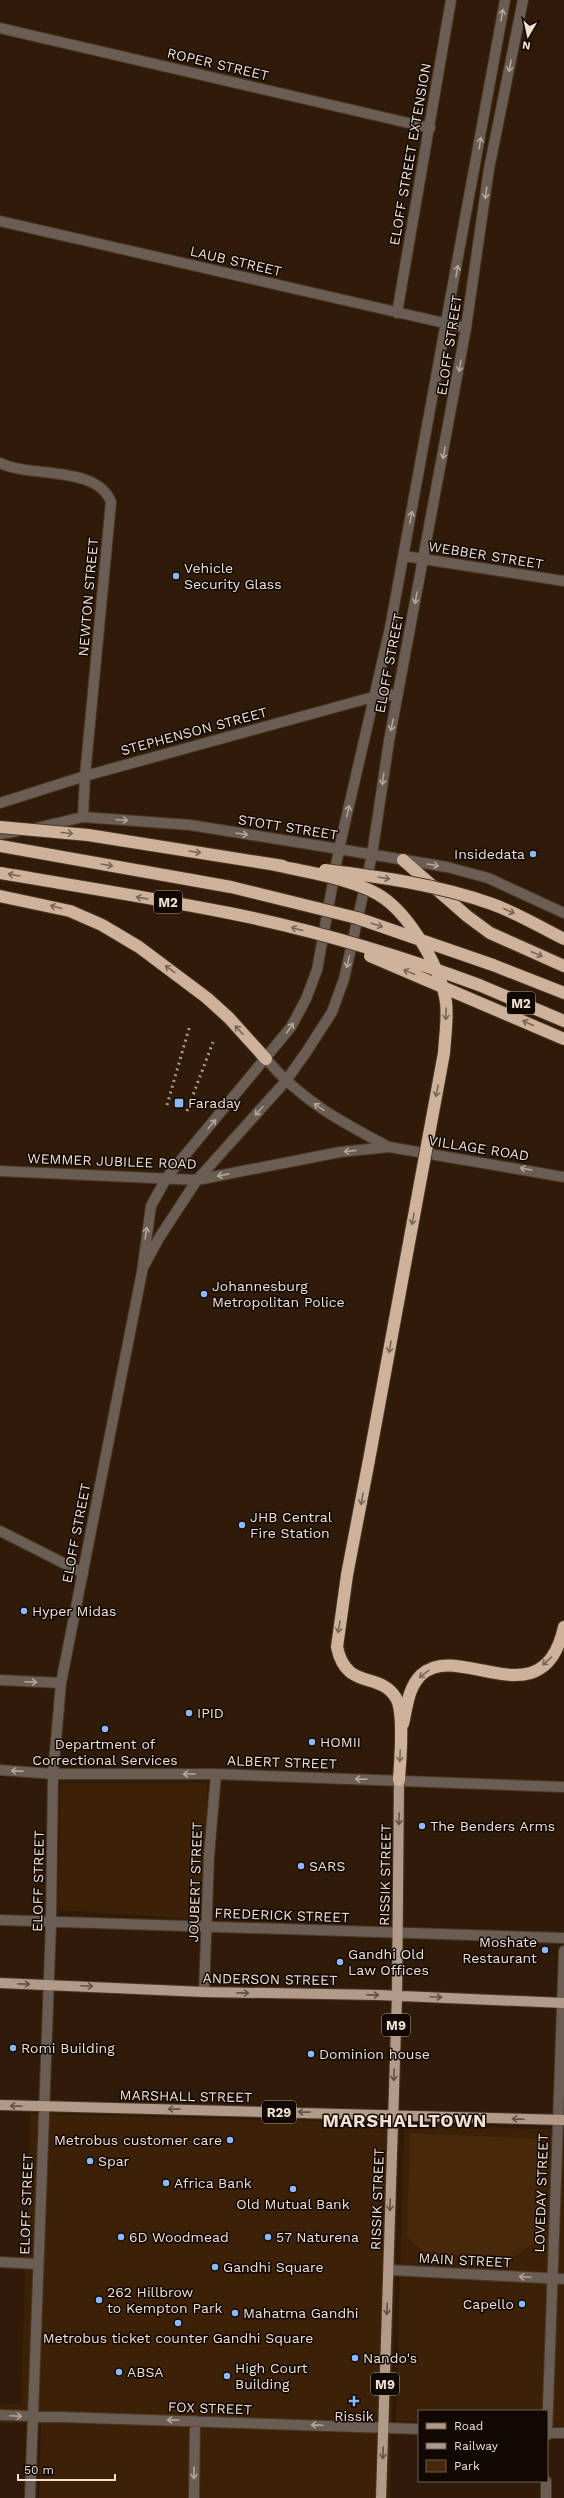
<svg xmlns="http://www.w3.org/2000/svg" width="564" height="2498" viewBox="0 0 564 2498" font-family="'Work Sans',sans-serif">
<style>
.built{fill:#3c2107}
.green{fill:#48280a}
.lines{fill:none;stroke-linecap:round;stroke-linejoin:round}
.minor-casing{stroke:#4b3725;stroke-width:12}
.major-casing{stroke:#4b3725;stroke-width:12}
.highway-casing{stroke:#4b3725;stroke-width:14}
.minor{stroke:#695d54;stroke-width:10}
.major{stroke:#b29a88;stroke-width:10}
.highway{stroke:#cfb29c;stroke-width:12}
.rail{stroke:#ac9b8c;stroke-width:3;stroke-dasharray:2 4;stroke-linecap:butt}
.highway-bridge-casing{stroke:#4b3725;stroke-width:14;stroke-linecap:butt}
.highway-bridge{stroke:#cfb29c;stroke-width:12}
.oneway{stroke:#b3a59a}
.oneway2{stroke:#7a6657}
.oneway3{stroke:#625146}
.poi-dot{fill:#8cb9fc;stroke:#110803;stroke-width:1.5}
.labels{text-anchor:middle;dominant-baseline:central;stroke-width:3;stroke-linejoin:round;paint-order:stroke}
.shield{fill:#110803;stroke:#ac9f95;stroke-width:1}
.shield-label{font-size:13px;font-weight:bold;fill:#efe0d4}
.street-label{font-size:14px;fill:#efe0d4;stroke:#110803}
.poi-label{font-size:14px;fill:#efe0d4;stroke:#110803;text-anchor:start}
.district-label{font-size:18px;font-weight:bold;letter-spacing:1px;fill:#efe0d4;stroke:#110803}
</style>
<rect width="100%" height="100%" fill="#301b08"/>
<!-- built -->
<path class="built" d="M207,1783L209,1856L204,1871L200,1919L58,1910L60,1784Z
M30,2114L399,2124L390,2498H39L41,2424L0,2423V2404L21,2405Z
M404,2124L564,2130V2426H547V2411H419V2421H396Z"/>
<!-- green -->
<path class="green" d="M410,2133L541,2139L538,2240L515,2256L425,2254L407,2237Z"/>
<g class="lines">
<!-- minor casing -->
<g class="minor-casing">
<path id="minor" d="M0,28L430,128
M0,221L466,328
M397,313L451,0
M0,463C30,478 97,465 111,502L85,776L83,817
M404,556L564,581
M0,803L85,776L373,697L398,694
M36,828L83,817L190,825L339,849L447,867L488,878L564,913
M0,834L19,831
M266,1059C302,1101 341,1122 389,1147
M0,1171L197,1180L340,1152L389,1147L564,1177
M144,1266L159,1238L197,1180L285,1082L307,1051L332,1012L344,979L372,855L389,741L466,328L489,169L523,0
M0,1531L83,1573
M0,1680L61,1683
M0,1770L53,1774H216L564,1787
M0,1920L564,1938
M204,1992L209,1856L216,1774
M0,2262L38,2264
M389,2270L564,2279
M0,2415L419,2429
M547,2433H564
M547,2435L564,1951
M30,2498L51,1922L53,1774L61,1683L142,1272L151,1206L167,1177L291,1027L306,999L317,970L339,849L390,628L505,0
M194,2498L195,2421
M546,2498V2481"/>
</g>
<!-- major casing -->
<g class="major-casing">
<path id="major" d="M0,1983L204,1992L379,1995L564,2003
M0,2105L564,2120
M381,2498L397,1996L399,1780"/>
</g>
<!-- highway casing -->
<g class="highway-casing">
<path id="highway" d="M0,846L231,887
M403,860L467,916L490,933L564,966
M0,896L70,911L102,925L139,947L207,998L229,1018L266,1059
M493,965L564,993
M479,985L564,1021
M369,1460L347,1575L337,1647C346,1691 380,1671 396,1698C405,1713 400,1761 399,1780
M403,1724C407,1707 408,1688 421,1675C458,1639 543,1723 564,1627"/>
</g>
<!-- minor -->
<use href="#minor" class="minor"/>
<!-- major -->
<use href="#major" class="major"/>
<!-- highway -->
<use href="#highway" class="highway"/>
<!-- rail -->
<path class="rail" d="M167,1105L190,1025
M187,1111L213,1042"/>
<!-- highway-bridge casing -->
<g class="highway-bridge-casing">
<path id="highway-bridge" d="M0,827L88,835L283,866
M275,865C306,872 360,880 385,899C412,919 441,969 446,1002C448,1018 445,1036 444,1053L369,1460
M325,870C381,877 439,885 492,904C517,913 540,927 564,939
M0,873C76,886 153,898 229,913C314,930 398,955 479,985
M231,887L357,918L493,965
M370,956L564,1039"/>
</g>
<!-- highway-bridge -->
<use href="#highway-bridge" class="highway-bridge"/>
</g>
<!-- one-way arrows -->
<defs><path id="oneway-shaft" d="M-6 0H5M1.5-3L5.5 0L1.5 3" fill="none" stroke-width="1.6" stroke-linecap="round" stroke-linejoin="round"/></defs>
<g class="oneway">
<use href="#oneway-shaft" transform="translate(502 15) rotate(-80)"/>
<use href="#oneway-shaft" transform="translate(510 66) rotate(101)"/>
<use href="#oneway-shaft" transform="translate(480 143) rotate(-80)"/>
<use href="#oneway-shaft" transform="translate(486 193) rotate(98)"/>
<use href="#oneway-shaft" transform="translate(457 271) rotate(-80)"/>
<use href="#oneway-shaft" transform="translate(460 366) rotate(100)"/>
<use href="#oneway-shaft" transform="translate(444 453) rotate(101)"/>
<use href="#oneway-shaft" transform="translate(411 517) rotate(-79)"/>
<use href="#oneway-shaft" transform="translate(416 598) rotate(100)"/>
<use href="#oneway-shaft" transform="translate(392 725) rotate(101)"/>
<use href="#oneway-shaft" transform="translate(383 779) rotate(98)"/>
<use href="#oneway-shaft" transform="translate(348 811) rotate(-77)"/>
<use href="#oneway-shaft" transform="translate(122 820) rotate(5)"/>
<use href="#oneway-shaft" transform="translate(242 834) rotate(9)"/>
<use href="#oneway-shaft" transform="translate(433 865) rotate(10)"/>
<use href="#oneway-shaft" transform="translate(348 962) rotate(103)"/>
<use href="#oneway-shaft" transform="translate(290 1028) rotate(-56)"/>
<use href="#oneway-shaft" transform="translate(319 1107) rotate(-145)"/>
<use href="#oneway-shaft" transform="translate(259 1111) rotate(132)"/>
<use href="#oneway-shaft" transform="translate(212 1124) rotate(-50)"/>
<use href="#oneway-shaft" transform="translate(350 1151) rotate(174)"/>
<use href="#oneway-shaft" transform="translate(526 1169) rotate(-169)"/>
<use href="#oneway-shaft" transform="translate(223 1175) rotate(169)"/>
<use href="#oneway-shaft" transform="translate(146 1233) rotate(-81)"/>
<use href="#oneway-shaft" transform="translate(31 1682) rotate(2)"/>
<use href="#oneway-shaft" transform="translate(17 1771) rotate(-176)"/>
<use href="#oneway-shaft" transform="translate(189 1774) rotate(-180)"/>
<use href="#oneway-shaft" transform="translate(361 1779) rotate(-178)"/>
<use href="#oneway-shaft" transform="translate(525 2277) rotate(-177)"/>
<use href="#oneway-shaft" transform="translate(16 2416) rotate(3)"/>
<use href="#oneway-shaft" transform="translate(173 2420) rotate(-178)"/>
<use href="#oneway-shaft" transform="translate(317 2425) rotate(-178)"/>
<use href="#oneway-shaft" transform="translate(194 2473) rotate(91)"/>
</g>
<g class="oneway2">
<use href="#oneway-shaft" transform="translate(67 833) rotate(5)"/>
<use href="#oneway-shaft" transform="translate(195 852) rotate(9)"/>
<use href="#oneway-shaft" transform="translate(107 865) rotate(10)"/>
<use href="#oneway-shaft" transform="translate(14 875) rotate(-170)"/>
<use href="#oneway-shaft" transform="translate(384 878) rotate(10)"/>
<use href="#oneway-shaft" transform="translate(142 898) rotate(-170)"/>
<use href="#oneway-shaft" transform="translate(56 907) rotate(-165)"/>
<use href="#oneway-shaft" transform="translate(509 911) rotate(24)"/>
<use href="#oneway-shaft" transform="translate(377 925) rotate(18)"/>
<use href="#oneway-shaft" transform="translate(297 929) rotate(-165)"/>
<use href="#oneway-shaft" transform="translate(537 954) rotate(23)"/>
<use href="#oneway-shaft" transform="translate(170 969) rotate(-144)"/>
<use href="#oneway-shaft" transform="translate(409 972) rotate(-158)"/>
<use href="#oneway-shaft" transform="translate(446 1014) rotate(91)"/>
<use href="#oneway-shaft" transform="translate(528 1023) rotate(-156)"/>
<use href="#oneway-shaft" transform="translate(239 1030) rotate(-133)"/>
<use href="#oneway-shaft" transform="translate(437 1091) rotate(101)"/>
<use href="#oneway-shaft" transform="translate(413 1219) rotate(100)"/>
<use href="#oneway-shaft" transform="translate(390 1347) rotate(100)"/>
<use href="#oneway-shaft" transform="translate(362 1499) rotate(101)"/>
<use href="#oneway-shaft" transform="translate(339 1627) rotate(99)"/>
<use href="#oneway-shaft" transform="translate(547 1661) rotate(139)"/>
<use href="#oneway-shaft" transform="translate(424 1674) rotate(142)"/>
<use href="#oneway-shaft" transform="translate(400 1756) rotate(92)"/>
</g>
<g class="oneway3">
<use href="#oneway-shaft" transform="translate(399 1819) rotate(91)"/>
<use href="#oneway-shaft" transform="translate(24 1984) rotate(1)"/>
<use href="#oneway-shaft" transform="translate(87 1986) rotate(3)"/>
<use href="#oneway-shaft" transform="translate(243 1993) rotate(1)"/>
<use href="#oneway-shaft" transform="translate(373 1995) rotate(1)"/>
<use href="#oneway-shaft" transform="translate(436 1997) rotate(3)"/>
<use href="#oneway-shaft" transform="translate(394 2075) rotate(92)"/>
<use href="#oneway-shaft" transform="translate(16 2106) rotate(-178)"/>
<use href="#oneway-shaft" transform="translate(174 2109) rotate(-179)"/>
<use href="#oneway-shaft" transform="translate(304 2112) rotate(-179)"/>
<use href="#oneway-shaft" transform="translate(518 2119) rotate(-178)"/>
<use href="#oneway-shaft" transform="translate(390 2205) rotate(92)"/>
<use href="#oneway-shaft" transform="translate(387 2309) rotate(92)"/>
<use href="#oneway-shaft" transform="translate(383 2453) rotate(92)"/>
</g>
<!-- markers -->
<g class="poi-dot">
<circle cx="176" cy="576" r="4"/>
<circle cx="533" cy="854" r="4"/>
<rect x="174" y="1098" width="10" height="10" rx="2"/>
<circle cx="204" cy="1294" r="4"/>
<circle cx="242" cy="1525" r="4"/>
<circle cx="24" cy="1611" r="4"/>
<circle cx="189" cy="1713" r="4"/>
<circle cx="105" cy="1729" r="4"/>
<circle cx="312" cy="1742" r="4"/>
<circle cx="422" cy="1826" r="4"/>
<circle cx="301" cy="1866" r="4"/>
<circle cx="545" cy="1950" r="4"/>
<circle cx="340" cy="1962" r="4"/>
<circle cx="13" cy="2048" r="4"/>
<circle cx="311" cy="2054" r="4"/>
<circle cx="230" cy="2140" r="4"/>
<circle cx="90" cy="2161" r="4"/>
<circle cx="166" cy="2183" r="4"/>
<circle cx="293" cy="2189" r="4"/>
<circle cx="121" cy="2237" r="4"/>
<circle cx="268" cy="2237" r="4"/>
<circle cx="215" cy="2267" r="4"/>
<circle cx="99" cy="2300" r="4"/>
<circle cx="522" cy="2304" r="4"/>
<circle cx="235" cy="2313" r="4"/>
<circle cx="178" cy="2323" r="4"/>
<circle cx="355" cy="2358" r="4"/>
<circle cx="119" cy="2372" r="4"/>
<circle cx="227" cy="2376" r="4"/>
<path d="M352 2395h4v4h4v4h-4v4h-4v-4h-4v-4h4z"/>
</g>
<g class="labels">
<!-- shield labels -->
<g class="shield">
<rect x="154" y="891" width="28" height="22" rx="3"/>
<rect x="507" y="992" width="28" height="22" rx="3"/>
<rect x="382" y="2014" width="28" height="22" rx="3"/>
<rect x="262" y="2101" width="34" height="22" rx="3"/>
<rect x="371" y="2373" width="28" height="22" rx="3"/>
</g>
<g class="shield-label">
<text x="168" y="902">M2</text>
<text x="521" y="1003">M2</text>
<text x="396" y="2025">M9</text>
<text x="279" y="2112">R29</text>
<text x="385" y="2384">M9</text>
</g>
<!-- street labels -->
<g class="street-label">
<text transform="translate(218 64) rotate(13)">ROPER STREET</text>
<text transform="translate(410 154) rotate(-80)">ELOFF STREET EXTENSION</text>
<text transform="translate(236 261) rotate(13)">LAUB STREET</text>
<text transform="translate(449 345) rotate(-81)">ELOFF STREET</text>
<text transform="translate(486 555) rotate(9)">WEBBER STREET</text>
<text transform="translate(88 597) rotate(-85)">NEWTON STREET</text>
<text transform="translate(389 663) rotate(-79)">ELOFF STREET</text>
<text transform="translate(194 731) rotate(-15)">STEPHENSON STREET</text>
<text transform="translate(288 827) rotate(9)">STOTT STREET</text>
<text transform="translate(479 1148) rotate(9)">VILLAGE ROAD</text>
<text transform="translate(112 1161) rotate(2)">WEMMER JUBILEE ROAD</text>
<text transform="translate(76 1533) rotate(-79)">ELOFF STREET</text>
<text transform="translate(282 1762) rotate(2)">ALBERT STREET</text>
<text transform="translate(385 1875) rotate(-89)">RISSIK STREET</text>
<text transform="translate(38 1881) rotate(-89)">ELOFF STREET</text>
<text transform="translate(195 1882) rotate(-88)">JOUBERT STREET</text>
<text transform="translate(282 1915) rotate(2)">FREDERICK STREET</text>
<text transform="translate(270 1979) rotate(1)">ANDERSON STREET</text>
<text transform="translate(186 2096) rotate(1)">MARSHALL STREET</text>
<text transform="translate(541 2193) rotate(-88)">LOVEDAY STREET</text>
<text transform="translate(377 2199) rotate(-88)">RISSIK STREET</text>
<text transform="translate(26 2204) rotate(-88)">ELOFF STREET</text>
<text transform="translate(465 2260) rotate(3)">MAIN STREET</text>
<text transform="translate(210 2408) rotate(2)">FOX STREET</text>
</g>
<!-- poi labels -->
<g class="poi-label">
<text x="184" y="568">Vehicle<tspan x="184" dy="16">Security Glass</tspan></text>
<text x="525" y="854" text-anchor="end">Insidedata</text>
<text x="188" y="1103">Faraday</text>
<text x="212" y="1286">Johannesburg<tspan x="212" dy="16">Metropolitan Police</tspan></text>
<text x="250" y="1517">JHB Central<tspan x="250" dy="16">Fire Station</tspan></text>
<text x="32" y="1611">Hyper Midas</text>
<text x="197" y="1713">IPID</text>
<text x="320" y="1742">HOMII</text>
<text x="105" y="1744" text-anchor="middle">Department of<tspan x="105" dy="16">Correctional Services</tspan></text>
<text x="430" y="1826">The Benders Arms</text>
<text x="309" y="1866">SARS</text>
<text x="537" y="1942" text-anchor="end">Moshate<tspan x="537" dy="16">Restaurant</tspan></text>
<text x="348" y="1954">Gandhi Old<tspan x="348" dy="16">Law Offices</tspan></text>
<text x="21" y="2048">Romi Building</text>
<text x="319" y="2054">Dominion house</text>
<text x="222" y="2140" text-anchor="end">Metrobus customer care</text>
<text x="98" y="2161">Spar</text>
<text x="174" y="2183">Africa Bank</text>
<text x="293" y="2204" text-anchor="middle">Old Mutual Bank</text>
<text x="129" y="2237">6D Woodmead</text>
<text x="276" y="2237">57 Naturena</text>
<text x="223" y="2267">Gandhi Square</text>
<text x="107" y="2292">262 Hillbrow<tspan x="107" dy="16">to Kempton Park</tspan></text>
<text x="514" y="2304" text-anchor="end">Capello</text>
<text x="243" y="2313">Mahatma Gandhi</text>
<text x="178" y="2338" text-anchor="middle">Metrobus ticket counter Gandhi Square</text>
<text x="363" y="2358">Nando's</text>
<text x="235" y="2368">High Court<tspan x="235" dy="16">Building</tspan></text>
<text x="127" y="2372">ABSA</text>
<text x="354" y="2416" text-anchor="middle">Rissik</text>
</g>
<!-- district labels -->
<g class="district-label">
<text x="405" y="2120">MARSHALLTOWN</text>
</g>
</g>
<!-- legend -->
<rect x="418" y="2410" width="130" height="72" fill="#110803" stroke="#6a5e57"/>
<rect x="426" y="2423" width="20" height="6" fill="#b29a88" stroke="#6a5e57"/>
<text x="454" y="2430" font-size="12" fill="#efe0d4">Road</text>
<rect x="426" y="2443" width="20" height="6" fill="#ac9b8c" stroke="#6a5e57"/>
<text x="454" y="2450" font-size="12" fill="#efe0d4">Railway</text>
<rect x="426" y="2460" width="20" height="12" fill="#48280a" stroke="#6a5e57"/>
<text x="454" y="2470" font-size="12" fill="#efe0d4">Park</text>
<!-- north arrow -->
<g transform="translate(528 36) rotate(189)" stroke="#110803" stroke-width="3" paint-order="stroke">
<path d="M0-3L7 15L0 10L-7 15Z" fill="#efe0d4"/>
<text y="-6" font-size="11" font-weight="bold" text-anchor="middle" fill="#efe0d4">N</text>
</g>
<!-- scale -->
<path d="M18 2474v6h97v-6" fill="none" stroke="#efe0d4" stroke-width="2"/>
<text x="24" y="2474" font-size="12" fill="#efe0d4" stroke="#110803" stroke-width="3" paint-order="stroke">50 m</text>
</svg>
